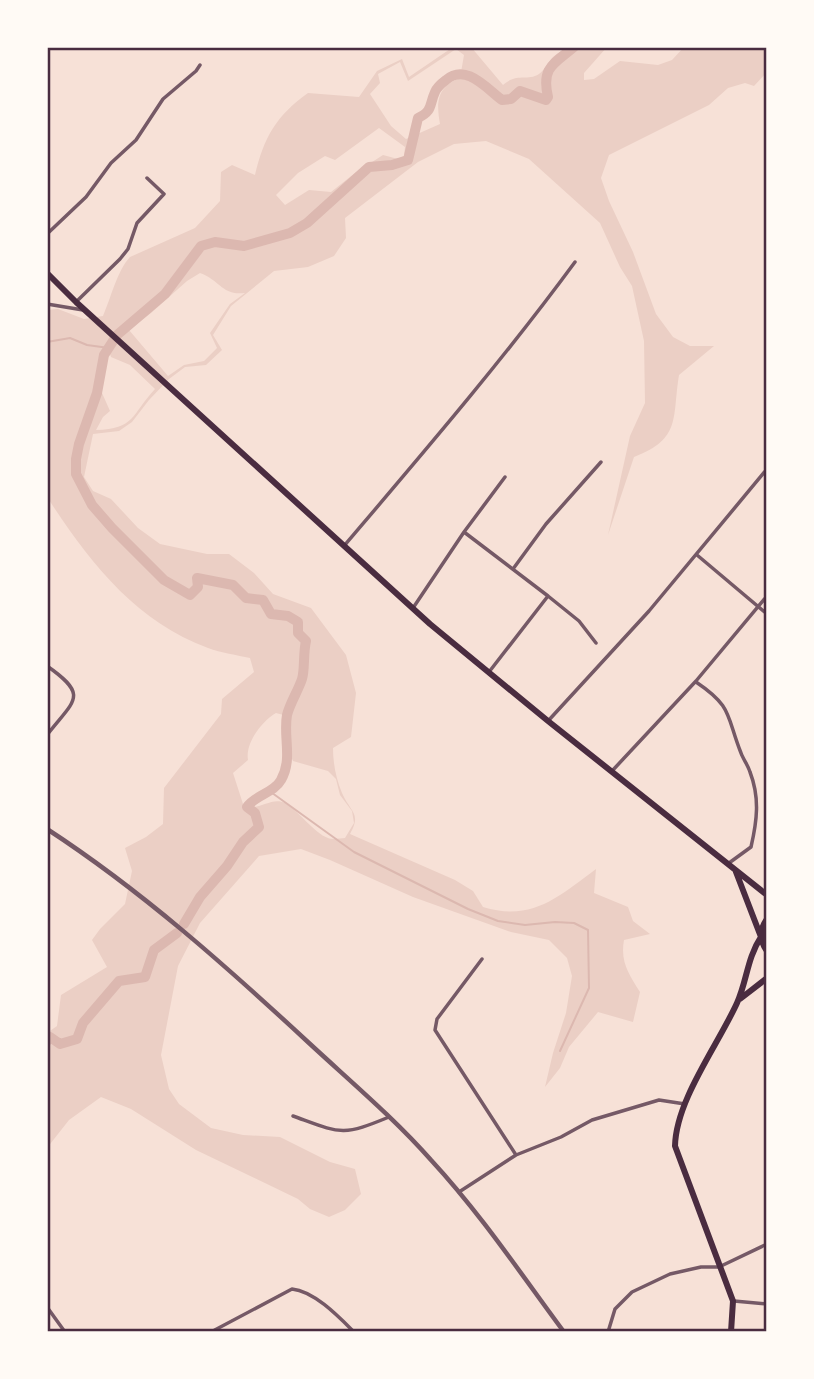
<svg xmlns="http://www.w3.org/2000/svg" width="814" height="1379" viewBox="0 0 814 1379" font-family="Raleway,sans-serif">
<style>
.green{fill:#ebcfc5;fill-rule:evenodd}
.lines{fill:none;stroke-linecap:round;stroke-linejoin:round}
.stream{stroke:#dcb8b0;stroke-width:2}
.river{stroke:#dcb8b0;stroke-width:10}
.minor{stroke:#755966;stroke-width:3.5}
.tertiary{stroke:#755966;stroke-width:4.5}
.trunk{stroke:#4a2c40;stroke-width:6}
.neatline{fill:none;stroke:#4a2c40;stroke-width:2.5}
</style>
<rect width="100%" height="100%" fill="#f7e1d7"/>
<!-- green -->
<path class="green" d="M453,47H471L503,85C518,72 526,82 539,74C545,70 548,62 553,57C568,43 588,47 607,47L584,73V80L594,79L620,61L658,65L672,60L684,47H767V72L754,86L745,83L728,88L709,105L609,155L601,178L609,201L633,252L656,314L673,337L690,346H714L679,375C672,417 682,439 634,457L608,535L630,436L645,403L644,341L632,286L620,267L600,223L529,159L486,141L454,144L418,162L345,218L346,238L334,256L308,267L274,271L231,306L213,335L222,350L206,365L185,367L169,379L149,400L132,422L119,431L93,434L84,477L93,491L111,499L138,528L160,544L207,554H229L254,573L273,594L311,608L346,655L356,693L351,737L333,748C333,763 336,779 342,793C350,812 362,813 350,834L455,880L473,891L483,907C532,922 558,897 596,869L594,893L628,907L633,921L650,934L624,940C620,962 629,974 640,992L633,1022L598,1012L569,1047L560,1068L545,1087L553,1053L566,1013L572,976L567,958L549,940L511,932L413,897L330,860L301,849L259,856L200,923L178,966L161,1055L169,1089L179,1104L211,1128L243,1135L280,1137L330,1162L355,1169L361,1194L345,1210L329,1217L310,1209L298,1199L196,1150L131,1109L101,1097L69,1120L47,1148V1033L57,1026L61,995L107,967L92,940L100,929L125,904L132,871L125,848L146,837L163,824L164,788L221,714L222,699L254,672L250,658C237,655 221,653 208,648C136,621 92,565 51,503L47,496V310L58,309L84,319L103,316C111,298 117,271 130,257L195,228L220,201L221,172L232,165L255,175C264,137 276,116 308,93L359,97L377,71L402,59L409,77ZM456,49L464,55L460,78C437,87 436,102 440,124L406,139L391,126L370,94L380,83L378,74L400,62L408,81ZM379,128L405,147L404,156L398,159L383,155L355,173L331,192L309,190L285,205L276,195L298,173L325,156L335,160ZM200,273C220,280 222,296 245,293L230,304L210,333L217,348L204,361L184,365L168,376L129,330L151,313L187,281ZM108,348L111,357L130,365L155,389C131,415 135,429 96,430L103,417L110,411L102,393H97L99,372ZM276,713L287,716L289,753L293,761L328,771L336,779L340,795L352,811L354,823L345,838C341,838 333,840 328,838C314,833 299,811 285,803C270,796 257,814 243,804L233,773L248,760C245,743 262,721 276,713Z"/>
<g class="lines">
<!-- stream -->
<path class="stream" d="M47,342L70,338L87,345L109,348
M268,790L354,852L468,909L498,921L525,925L555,922L574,923L588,930L589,988L560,1051"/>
<!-- river -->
<path class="river" d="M184,924L200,897L227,866L243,842L259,827L255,813L247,807C255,795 274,793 281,780C293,759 283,737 287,715C290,703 298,691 302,679C305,670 303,653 306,641L298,633V622L288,616L271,614L263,600L246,598L233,585L197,578L198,587L190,595L164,580L112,528L92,505L76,474V459L79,444L97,393L104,355L117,335L165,294L201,246L215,242L244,246L290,233L307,223L369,167L392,165L408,160L418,118C433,111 429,105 435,92C437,87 442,83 446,80C466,63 486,88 502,100L511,99L520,91L546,100L548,97C541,67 554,64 574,47
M47,1041L50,1037L60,1044L77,1039L83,1023L119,981L145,977L154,950L177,933"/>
<!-- minor -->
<path class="minor" d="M47,234L86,197L111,163L136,140L163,99L196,71L200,65
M76,302L120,259L128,249L137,223L164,194L147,178
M47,304L83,310
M464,532L548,596L489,672
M344,546C423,453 503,360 575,262
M697,555L767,614
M513,569L546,524L601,462
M548,596L579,621L596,643
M413,608L464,532L505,477
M47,666C90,696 74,700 47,735
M696,682C733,707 726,715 741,753C743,759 748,765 750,772C760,798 757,821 751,847L729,863
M548,721L649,611L767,469
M612,771L696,681L767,596
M482,959L437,1019L435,1030L516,1155
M293,1116C340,1133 341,1137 389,1117
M459,1192L516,1155L561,1137L592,1120L659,1100L685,1104
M734,1301L767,1304
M47,1307L65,1332
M211,1332L292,1289C314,1291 339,1317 354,1332
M608,1332L615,1309L632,1292L670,1274L701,1267H719L767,1244"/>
<!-- tertiary -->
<path class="tertiary" d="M47,829C142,891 226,966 309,1043C350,1081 394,1118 431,1160C480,1213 521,1274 564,1332"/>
<!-- trunk -->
<path class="trunk" d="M47,273L76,302L430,624L548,721L767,895
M767,919C759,930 759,940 767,951
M740,999L767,978
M731,1332L733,1301L675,1146C676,1100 718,1045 737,1003C747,981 747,958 761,937L736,872"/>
</g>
<!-- border -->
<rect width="814" height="1379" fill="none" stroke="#fffaf5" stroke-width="98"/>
<rect x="49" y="49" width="716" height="1281" class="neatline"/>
</svg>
